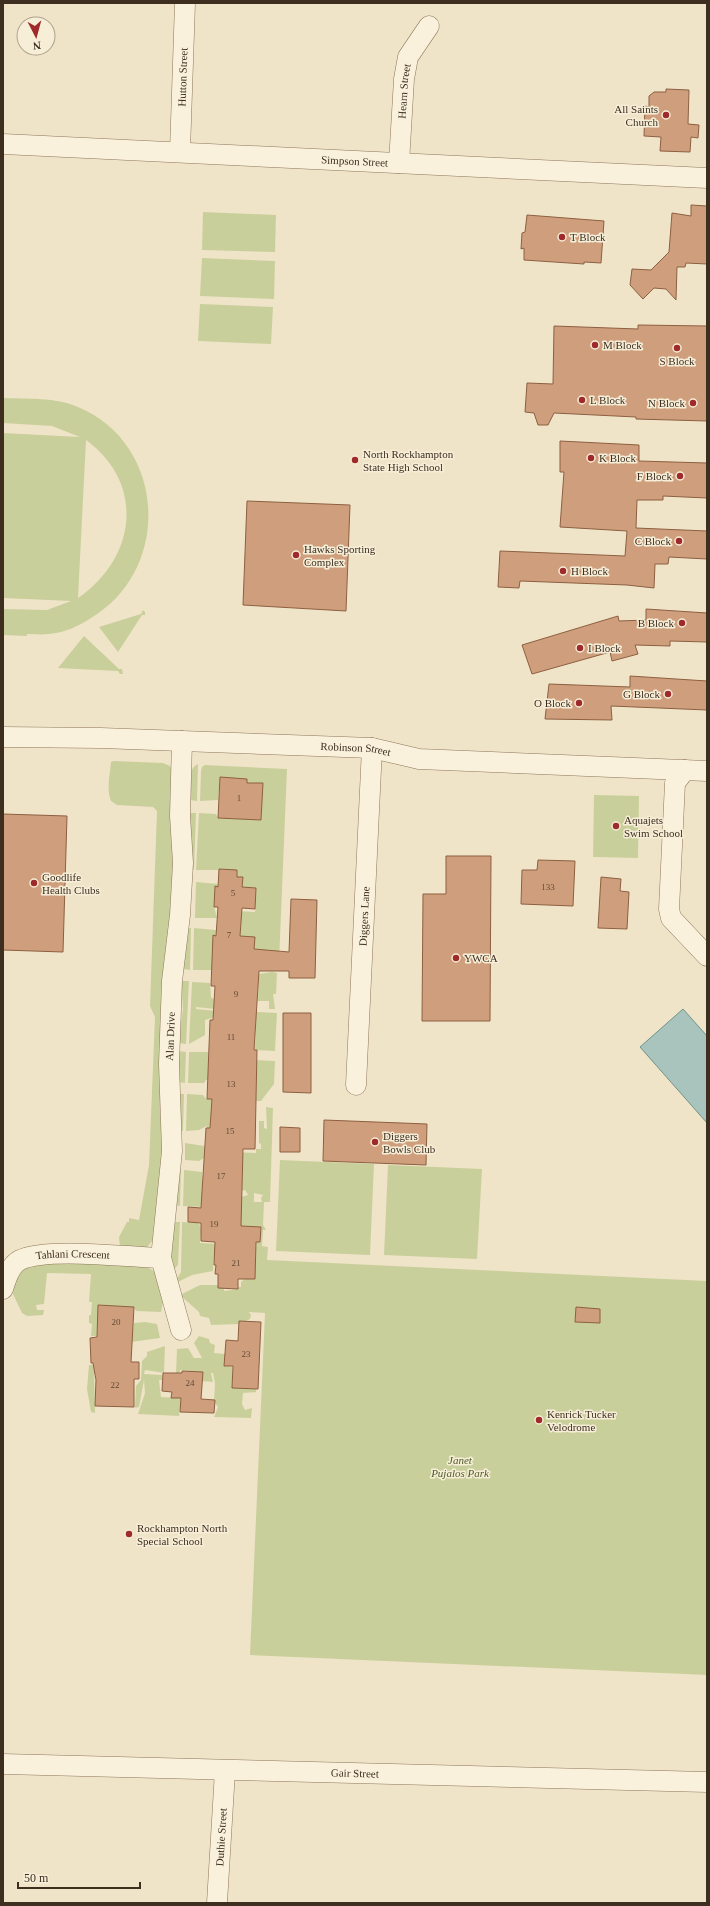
<svg xmlns="http://www.w3.org/2000/svg" width="710" height="1906" viewBox="0 0 710 1906" font-family="'Times New Roman',serif">
<style>
.green{fill:#c9cf9b;fill-rule:evenodd}
.water{fill:#a9c4bc;stroke:#6f938a}
.building{fill:#cf9f7d;stroke:#8d5f41}
.lines{fill:none;stroke-linecap:round;stroke-linejoin:round}
.minor-casing{stroke:#8d765c;stroke-width:21}
.minor{stroke:#faf1dc;stroke-width:20}
.poi-dot{fill:#9e2a2b;stroke:#f7eed8;stroke-width:1.5}
.labels{text-anchor:middle;dominant-baseline:central;stroke-width:3;stroke-linejoin:round;paint-order:stroke}
.number-label{font-size:9px;fill:#624a37}
.street-label{font-size:11px;fill:#3d2e20;stroke:#f7eed8}
.poi-label{font-size:11px;fill:#3d2e20;stroke:#f7eed8;text-anchor:start}
.park-label{font-size:11px;font-style:italic;fill:#4d5a26;stroke:#f7eed8}
</style>
<rect width="100%" height="100%" fill="#f0e4c8"/>
<!-- green -->
<path class="green" d="M203,212L276,215L275,252L202,250Z
M202,258L275,261L274,299L200,296Z
M200,304L273,307L271,344L198,341Z
M3,398C28,399 55,397 78,407C167,444 172,570 91,618C79,626 64,633 49,634C42,635 34,634 27,634V636L3,635V609L47,610L71,601L3,598V433L80,437L52,426L3,423ZM86,440C146,484 136,558 78,598Z
M143,610L145,612V615H142L118,652L99,627L141,614Z
M84,636L119,669H122L123,674H120L118,671L58,668Z
M114,761L163,763L170,766L172,770L175,879L165,989L161,1008L165,1125L154,1239L147,1247L120,1248L119,1237L127,1222H129V1218L139,1220L149,1165L155,1017L150,1006L157,811L153,807L117,805L111,801C106,789 110,775 111,762Z
M198,764L197,801L190,800C190,787 185,771 198,764Z
M205,765L287,769L279,962L211,970H193L194,928L216,930V936L213,935L269,957L270,950H254V937L240,936L241,917L218,916V910L255,912L256,888L242,887L243,877H237V870H196L199,813L216,814L218,818L261,820L263,784L247,783V779L220,777L218,800L200,801L201,771L202,767Z
M594,795L639,796L638,858L593,857Z
M189,813H196L194,870H192Z
M196,882L218,884V887L216,886L214,907L217,918H195Z
M186,928H191L190,970L182,969Z
M272,972L277,973L276,994H273L275,1009H269V1001H258L259,974Z
M181,981H189L186,1044L178,1043L183,1009Z
M192,982L210,983L211,998L216,999L215,1009L196,1007V1009L217,1011L216,1017L205,1020V1035L189,1044Z
M243,1011L277,1013L275,1051L255,1050L256,1021H253Z
M179,1051L186,1052L185,1083L178,1082Z
M189,1052H208V1058L275,1061L274,1084L261,1101H256L257,1079L206,1080L204,1083H188Z
M179,1094H184L183,1131H181Z
M187,1094L203,1095L206,1099H216L210,1129L207,1128V1126L199,1130L186,1131Z
M266,1107L273,1108L270,1202H264L263,1225L266,1230H263L262,1246L268,1247L267,1260L707,1281V1675L250,1655L265,1313L249,1312L251,1315L250,1319L239,1324L211,1325L209,1318L200,1316L199,1312L180,1295L200,1285H218V1288H224V1291L238,1289V1287H241V1282L245,1279H254L256,1249L217,1247L214,1257L213,1271L192,1275L176,1283L175,1278L178,1277L181,1272L182,1222L199,1223L201,1230L200,1243L259,1246L252,1244V1242H260L261,1227L241,1228L206,1207L183,1206L184,1170L202,1172V1195L241,1197L248,1195L245,1190L242,1191L243,1160L204,1158L199,1161L185,1160V1143L204,1146L207,1151L256,1153V1149H261V1144L259,1143V1121H264V1128L267,1129ZM254,1193L263,1195L261,1198L262,1202H254Z
M280,1160L374,1164L370,1255L276,1251Z
M388,1165L482,1169L477,1259L384,1255Z
M179,1170H181L180,1206L174,1205Z
M172,1222H180L178,1265L173,1270L171,1251Z
M34,1262L146,1266L155,1272L163,1302L161,1312L136,1311L134,1307L99,1305L97,1336H91L92,1324L89,1323V1315H91L92,1302H89L91,1274L47,1273L44,1304L36,1305L37,1310H44L43,1315L27,1316L22,1313L12,1292L19,1271Z
M145,1322L157,1324L160,1338L131,1342L134,1323Z
M199,1336L209,1339L210,1343L215,1345L214,1353L225,1354V1366L232,1367V1388L256,1389V1392L243,1393L242,1404L245,1410L252,1408L251,1418L214,1417L218,1407L214,1402L215,1383L213,1373H211L213,1382L202,1381V1372L180,1370V1373H176L177,1349L188,1348L194,1358H202L194,1343Z
M165,1346L164,1373L145,1370L144,1374L162,1375V1380H159L161,1397L181,1398L179,1416L138,1414L145,1393L144,1380L139,1407L135,1408L136,1386L141,1380L142,1361L147,1356V1352Z
M89,1365H94L95,1413L91,1412L87,1389Z"/>
<!-- water -->
<path class="water" d="M683,1009L707,1036V1123L640,1047Z"/>
<!-- building -->
<path class="building" d="M666,89L689,90L688,124L699,125L698,138L691,137L690,152L660,151L661,137L644,136L645,106L649,107V96L654,92H666Z
M691,205L707,206V264L686,263L685,267H677L676,300L666,289L654,288L643,299L630,285L632,269L651,270L669,252L672,213L691,216Z
M527,215L604,221L601,263L584,262V264L524,260V248L521,249L522,233L525,232Z
M638,325L707,326V421L636,419V417L554,413L548,425H538L534,413L525,412L527,383L553,384L554,326L638,329Z
M560,441L639,445V461L707,463V498L663,496V500H637L636,528L707,531V559L669,557L668,564H655L654,588L627,585L520,581L519,588L498,587L500,551L625,556L627,531L560,527L564,472H560Z
M247,501L350,505L346,611L243,605Z
M646,609L707,613V642L670,641V646L635,645L638,654L612,661L610,652L532,674L522,645L618,616L619,621L646,620Z
M630,676L707,681V710L611,706L612,720L545,719L549,684L630,687Z
M220,777L247,779V783H263L261,820L218,818Z
M3,814L67,816L63,952L3,950Z
M446,856H491L490,1021H422L423,894H446Z
M538,860L575,861L573,906L521,904L522,870H537Z
M219,869L237,870V877H243L242,887L256,888L255,909L242,908L240,936L255,937L254,949L289,952L291,899L317,900L315,978H289V971H259L254,1050H257L255,1149H243L241,1226L261,1227L260,1242H256L255,1279H238V1289L218,1288V1274H215L216,1265H214L215,1242L201,1241V1223L188,1222V1207L201,1208L206,1128H210L212,1099H207L210,1020H213L215,986H211L213,935L216,936L218,907H214L215,886L218,887Z
M601,877L621,879L620,891L629,892L627,929L598,928Z
M283,1013H311V1093L283,1092Z
M324,1120L427,1124L426,1165L323,1161Z
M280,1127L300,1128V1152H280Z
M98,1305L134,1307L131,1362H139V1379H134V1407L95,1406L96,1380L93,1363H91L90,1338L97,1337Z
M576,1307L600,1309V1323L575,1322Z
M239,1321L261,1322L258,1389L232,1388L233,1366H224L226,1340L238,1341Z
M182,1371L203,1372L201,1399L215,1400L214,1413L180,1412L181,1398H171L172,1392L162,1391L163,1373H182Z"/>
<g class="lines">
<!-- minor casing -->
<g class="minor-casing">
<g id="minor">
<path id="s1" d="M3,144L707,178"/>
<path id="s2" d="M180,151L185,3"/>
<path id="s3" d="M399,163L404,79L408,57L429,26"/>
<path id="s4" d="M3,737L101,738L372,748L419,759L707,771"/>
<path d="M685,770L675,783L669,909L671,918L707,956"/>
<path id="s5" d="M356,1085L372,748"/>
<path id="s6" d="M3,1289C6,1279 10,1265 20,1260C46,1247 128,1257 161,1258"/>
<path id="s7" d="M181,1330L161,1258L172,1151L169,1064L172,981L180,915L183,863L180,816L182,741"/>
<path id="s8" d="M3,1764L707,1782"/>
<path id="s9" d="M217,1903L225,1771"/>
</g>
</g>
<!-- minor -->
<use href="#minor" class="minor"/>
</g>
<!-- markers -->
<g class="poi-dot">
<circle cx="666" cy="115" r="4"/>
<circle cx="562" cy="237" r="4"/>
<circle cx="595" cy="345" r="4"/>
<circle cx="677" cy="348" r="4"/>
<circle cx="582" cy="400" r="4"/>
<circle cx="693" cy="403" r="4"/>
<circle cx="591" cy="458" r="4"/>
<circle cx="355" cy="460" r="4"/>
<circle cx="680" cy="476" r="4"/>
<circle cx="679" cy="541" r="4"/>
<circle cx="296" cy="555" r="4"/>
<circle cx="563" cy="571" r="4"/>
<circle cx="682" cy="623" r="4"/>
<circle cx="580" cy="648" r="4"/>
<circle cx="668" cy="694" r="4"/>
<circle cx="579" cy="703" r="4"/>
<circle cx="616" cy="826" r="4"/>
<circle cx="34" cy="883" r="4"/>
<circle cx="456" cy="958" r="4"/>
<circle cx="375" cy="1142" r="4"/>
<circle cx="539" cy="1420" r="4"/>
<circle cx="129" cy="1534" r="4"/>
</g>
<g class="labels">
<!-- number labels -->
<g class="number-label">
<text x="239" y="798">1</text>
<text x="548" y="887">133</text>
<text x="233" y="893">5</text>
<text x="229" y="935">7</text>
<text x="236" y="994">9</text>
<text x="231" y="1037">11</text>
<text x="231" y="1084">13</text>
<text x="230" y="1131">15</text>
<text x="221" y="1176">17</text>
<text x="214" y="1224">19</text>
<text x="236" y="1263">21</text>
<text x="116" y="1322">20</text>
<text x="246" y="1354">23</text>
<text x="190" y="1383">24</text>
<text x="115" y="1385">22</text>
</g>
<!-- street labels -->
<g class="street-label">
<text stroke="none"><textPath href="#s2" startOffset="74">Hutton Street</textPath></text>
<text stroke="none"><textPath href="#s3" startOffset="72">Hearn Street</textPath></text>
<text stroke="none"><textPath href="#s1" startOffset="352">Simpson Street</textPath></text>
<text stroke="none"><textPath href="#s4" startOffset="353">Robinson Street</textPath></text>
<text stroke="none"><textPath href="#s5" startOffset="169">Diggers Lane</textPath></text>
<text stroke="none"><textPath href="#s7" startOffset="297">Alan Drive</textPath></text>
<text stroke="none"><textPath href="#s6" startOffset="88">Tahlani Crescent</textPath></text>
<text stroke="none"><textPath href="#s8" startOffset="352">Gair Street</textPath></text>
<text stroke="none"><textPath href="#s9" startOffset="66">Duthie Street</textPath></text>
</g>
<!-- poi labels -->
<g class="poi-label">
<text x="658" y="109" text-anchor="end">All Saints<tspan x="658" dy="13">Church</tspan></text>
<text x="570" y="237">T Block</text>
<text x="603" y="345">M Block</text>
<text x="677" y="361" text-anchor="middle">S Block</text>
<text x="590" y="400">L Block</text>
<text x="685" y="403" text-anchor="end">N Block</text>
<text x="363" y="454">North Rockhampton<tspan x="363" dy="13">State High School</tspan></text>
<text x="599" y="458">K Block</text>
<text x="672" y="476" text-anchor="end">F Block</text>
<text x="671" y="541" text-anchor="end">C Block</text>
<text x="304" y="549">Hawks Sporting<tspan x="304" dy="13">Complex</tspan></text>
<text x="571" y="571">H Block</text>
<text x="674" y="623" text-anchor="end">B Block</text>
<text x="588" y="648">I Block</text>
<text x="660" y="694" text-anchor="end">G Block</text>
<text x="571" y="703" text-anchor="end">O Block</text>
<text x="624" y="820">Aquajets<tspan x="624" dy="13">Swim School</tspan></text>
<text x="42" y="877">Goodlife<tspan x="42" dy="13">Health Clubs</tspan></text>
<text x="464" y="958">YWCA</text>
<text x="383" y="1136">Diggers<tspan x="383" dy="13">Bowls Club</tspan></text>
<text x="547" y="1414">Kenrick Tucker<tspan x="547" dy="13">Velodrome</tspan></text>
<text x="137" y="1528">Rockhampton North<tspan x="137" dy="13">Special School</tspan></text>
</g>
<!-- park labels -->
<g class="park-label">
<text x="460" y="1460">Janet<tspan x="460" dy="13">Pujalos Park</tspan></text>
</g>
</g>
<!-- border -->
<rect width="710" height="1906" fill="none" stroke="#3d2e20" stroke-width="8"/>
<!-- north arrow -->
<g transform="translate(36 36) rotate(174)"><circle r="19" fill="#f7eed8" stroke="#ada18e"/>
<path d="M0-3L7 15L0 10L-7 15Z" fill="#9e2a2b"/>
<text y="-6" font-size="11" font-weight="bold" text-anchor="middle" fill="#3d2e20">N</text>
</g>
<!-- scale -->
<path d="M18 1882v6h122v-6" fill="none" stroke="#3d2e20" stroke-width="2"/>
<text x="24" y="1882" font-size="12" fill="#3d2e20" stroke="#f7eed8" stroke-width="3" paint-order="stroke">50 m</text>
</svg>
